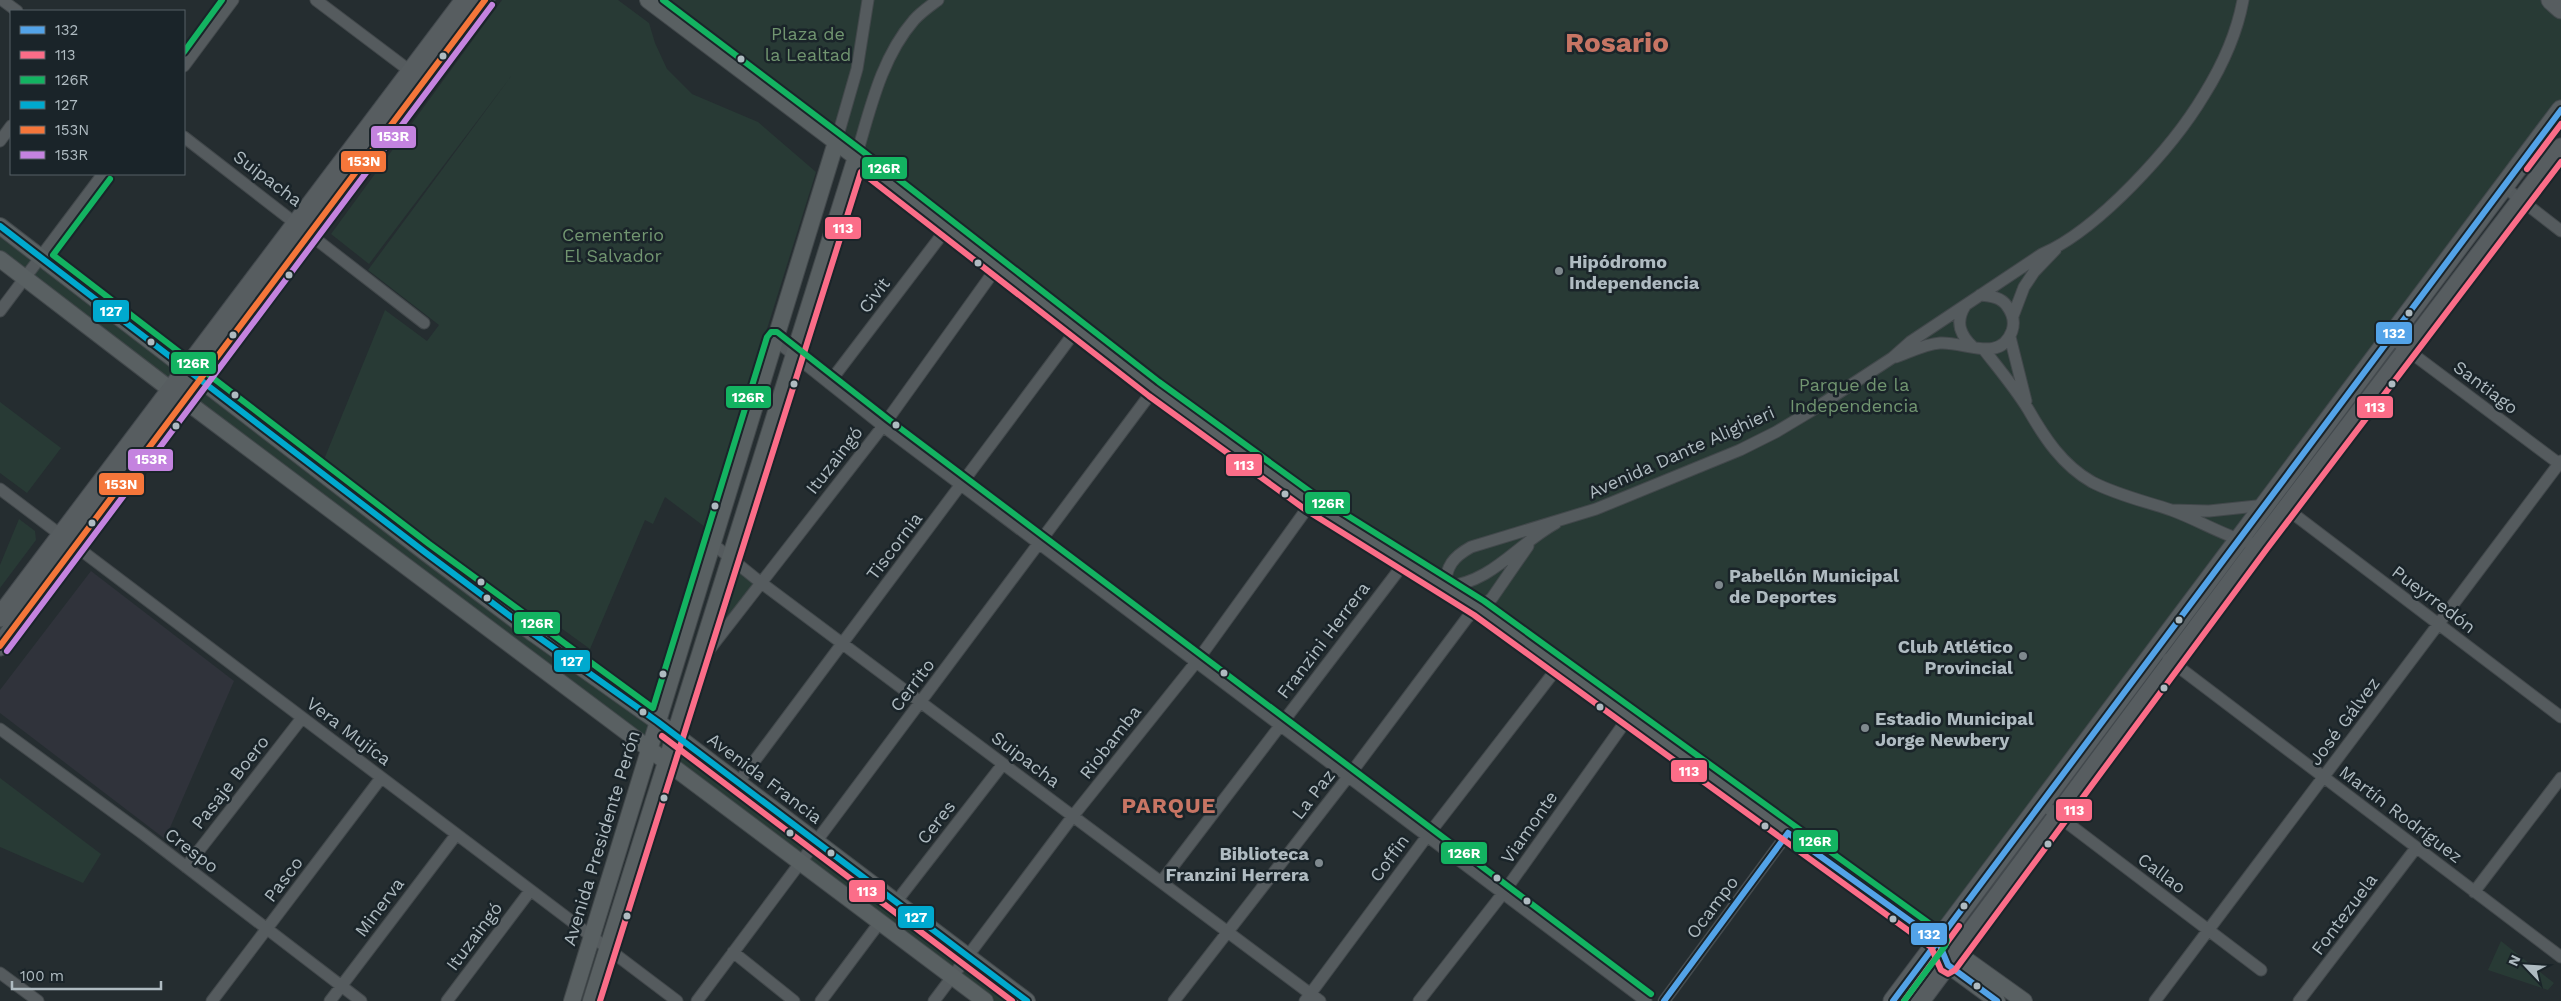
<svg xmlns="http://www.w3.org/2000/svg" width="2561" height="1001" viewBox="0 0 2561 1001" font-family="'Work Sans',sans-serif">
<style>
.medical{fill:#30333b}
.green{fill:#283a35}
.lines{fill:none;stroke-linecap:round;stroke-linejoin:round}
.street-casing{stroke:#42484b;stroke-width:13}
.secondary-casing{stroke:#42484b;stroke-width:18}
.primary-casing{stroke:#43494d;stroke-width:21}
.street{stroke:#555b5e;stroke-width:11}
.secondary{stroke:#596062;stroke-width:16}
.primary{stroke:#575d60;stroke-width:19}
.bus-1-casing{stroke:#1a2429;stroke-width:10}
.bus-2-casing{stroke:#1a2429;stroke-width:10}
.bus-3-casing{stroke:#1a2429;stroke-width:10}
.bus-4-casing{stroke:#1a2429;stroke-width:10}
.bus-5-casing{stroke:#1a2429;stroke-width:10}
.bus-6-casing{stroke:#1a2429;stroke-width:10}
.bus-1{stroke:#53a3e8;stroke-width:6}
.bus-2{stroke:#fb6d88;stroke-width:6}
.bus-3{stroke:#13b361;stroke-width:6}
.bus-4{stroke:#00a9ce;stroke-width:6}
.bus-5{stroke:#f5763a;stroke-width:6}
.bus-6{stroke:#c483df;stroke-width:6}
.bus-dot{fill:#afbbc1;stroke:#1a2429;stroke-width:2}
.poi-dot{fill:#7f898e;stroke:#1a2429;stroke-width:2}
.labels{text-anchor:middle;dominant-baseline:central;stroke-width:5;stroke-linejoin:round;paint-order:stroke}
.park-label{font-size:18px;fill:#719570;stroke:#1a2429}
.street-label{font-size:18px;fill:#afbbc1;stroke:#1a2429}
.poi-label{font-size:18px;font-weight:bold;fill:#afbbc1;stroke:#1a2429;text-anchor:start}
.district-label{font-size:22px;font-weight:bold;letter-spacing:1px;fill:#c77564;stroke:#1a2429}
.town-label{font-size:28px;font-weight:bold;fill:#c77564;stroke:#1a2429}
.line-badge{stroke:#1a2429;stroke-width:2}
.badge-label{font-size:14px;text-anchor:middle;font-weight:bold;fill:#fff}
</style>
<rect width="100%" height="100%" fill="#252d30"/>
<!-- medical -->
<path class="medical" d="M91,571L234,681L165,839L0,713V690Z"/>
<!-- green -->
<path class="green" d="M502,0H618L649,23L655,43L667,69L692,94L758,122L816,172L705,527L665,497L653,524L645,520L590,649L536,610L528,621L323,462L385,310L427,341L439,325L368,270L512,75L369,264L331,234Z
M648,0H2561V110L1938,941L1628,718L1311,503Z
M0,226L201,380L1027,1001H985L185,401L0,646V617L171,390L0,259Z
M0,402L61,448L27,493L0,473Z
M19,519L35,531L36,540L0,588V565Z
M734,566L753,584L752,587L713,637Z
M0,778L101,854L83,883L0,847Z
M2501,941L2554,983L2548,990L2488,970Z"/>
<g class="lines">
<!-- street casing -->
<g class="street-casing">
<path id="street" d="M2,0L17,11
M316,0L414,74
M184,66L233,0
M184,137L424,323
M0,141L11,126
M836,142L857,69L868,0
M856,157C870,110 881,58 914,20C921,12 930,6 938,0
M2503,186L2561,231
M1965,306C1955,322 1960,335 1973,347
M0,311L103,174
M2013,316L2024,287L2034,272L2056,249
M2010,337L2026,401
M2390,337L2561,465
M775,340L883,426L1646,1001
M1985,351C1999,369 2015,388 2028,409C2044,437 2062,465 2092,482C2117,495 2144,501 2171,510C2201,521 2227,538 2259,545
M1896,357C1910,352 1925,344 1940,343C1964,341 2000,364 2012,331C2015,322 2013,314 2007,306C2001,297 1990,296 1980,295
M829,383L947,228
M0,489C227,658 450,832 677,1001
M2282,508L2287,509L2561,717
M2171,510L2209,511L2266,505
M1556,523C1516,545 1493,582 1445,587C1446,566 1453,557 1471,547L1596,509L1740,450L1776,432L1811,411L1892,358L1910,342L2042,254C2098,230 2173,147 2204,95C2222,66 2237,33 2243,0
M713,544L760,582L1320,1001
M702,659L883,426L997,267
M2168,659L2561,957
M0,729L142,833L361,1001
M738,783L1077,329
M2041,803L2261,970
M186,867L302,718
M1161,882L1405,562
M2474,892L2561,778
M896,902L1003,764
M733,952L794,1001
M0,973L38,1001
M212,1001L381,778
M330,1001L456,835
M447,1001L530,891
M697,1001L1154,389
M821,1001L880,922
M934,1001L1073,816L1197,661L1311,503
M1174,1001L1348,777L1467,618L1492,598L1528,546
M1305,1001L1428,835L1558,667
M1419,1001L1504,892L1628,718
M1664,1001L1788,833
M2155,1001L2561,461
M2299,1001L2416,848"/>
</g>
<!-- secondary casing -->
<g class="secondary-casing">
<path id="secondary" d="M648,0L856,157L1154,389L1311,503L1479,608L1628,718L2024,1001
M0,226L426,553L534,634L658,722L1027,1001
M0,259L171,390L985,1001
M1942,952L1948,965L1997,1001
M572,1001L836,142
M591,1001L856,157"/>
</g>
<!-- primary casing -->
<g class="primary-casing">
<path id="primary" d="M2551,0L2561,9
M0,617L465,0
M0,646L485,0
M1893,1001L2561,110
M1920,1001L2259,545L2561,148"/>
</g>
<!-- street -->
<use href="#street" class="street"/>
<!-- secondary -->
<use href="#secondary" class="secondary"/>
<!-- primary -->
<use href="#primary" class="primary"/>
<!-- bus-1 casing -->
<g class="bus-1-casing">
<path id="bus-1" d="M1788,833L1938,941L1948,965L1997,1001
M1664,1001L1788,833
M1893,1001L2561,110"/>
</g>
<!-- bus-2 casing -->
<g class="bus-2-casing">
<path id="bus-2" d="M2527,169L2561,124
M662,736L1012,1001
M600,1001L861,172L1149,396L1306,510L1474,615L1931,947L1941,970L1948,974L1955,970L2266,550L2561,162
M1904,1001L1959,926"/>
</g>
<!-- bus-3 casing -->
<g class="bus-3-casing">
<path id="bus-3" d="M663,0L861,150L1159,382L1316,496L1484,601L1944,934L1947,940L1945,946L1904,1001
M184,52L222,0
M110,179L53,255L429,544L653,708L767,337L771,332H777L888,419L1651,994"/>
</g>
<!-- bus-4 casing -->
<g class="bus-4-casing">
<path id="bus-4" d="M0,226L426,553L534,634L658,722L1027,1001"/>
</g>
<!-- bus-5 casing -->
<g class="bus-5-casing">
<path id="bus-5" d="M0,646L485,0"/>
</g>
<!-- bus-6 casing -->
<g class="bus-6-casing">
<path id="bus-6" d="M7,651L492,5"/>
</g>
<!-- bus-1 -->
<use href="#bus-1" class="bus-1"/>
<!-- bus-2 -->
<use href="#bus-2" class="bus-2"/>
<!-- bus-3 -->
<use href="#bus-3" class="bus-3"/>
<!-- bus-4 -->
<use href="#bus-4" class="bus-4"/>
<!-- bus-5 -->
<use href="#bus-5" class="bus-5"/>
<!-- bus-6 -->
<use href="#bus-6" class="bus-6"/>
</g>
<!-- markers -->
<g class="bus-dot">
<circle cx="443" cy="56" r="4.5"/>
<circle cx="741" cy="59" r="4.5"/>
<circle cx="978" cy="263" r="4.5"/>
<circle cx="289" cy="275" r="4.5"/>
<circle cx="2409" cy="313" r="4.5"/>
<circle cx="233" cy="335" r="4.5"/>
<circle cx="151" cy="342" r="4.5"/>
<circle cx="794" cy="384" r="4.5"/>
<circle cx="2392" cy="384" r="4.5"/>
<circle cx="235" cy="395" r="4.5"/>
<circle cx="896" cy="425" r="4.5"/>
<circle cx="176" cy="426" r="4.5"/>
<circle cx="1285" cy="494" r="4.5"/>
<circle cx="715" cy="506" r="4.5"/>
<circle cx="92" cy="523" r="4.5"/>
<circle cx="481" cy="582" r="4.5"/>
<circle cx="487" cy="598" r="4.5"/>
<circle cx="2179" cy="620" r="4.5"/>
<circle cx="1224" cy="673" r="4.5"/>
<circle cx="663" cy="674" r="4.5"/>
<circle cx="2164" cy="688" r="4.5"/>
<circle cx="1600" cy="707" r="4.5"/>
<circle cx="643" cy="712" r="4.5"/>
<circle cx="664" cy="798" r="4.5"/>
<circle cx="1765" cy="826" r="4.5"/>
<circle cx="790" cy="833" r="4.5"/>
<circle cx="2048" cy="844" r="4.5"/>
<circle cx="831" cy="853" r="4.5"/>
<circle cx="1497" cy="878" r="4.5"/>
<circle cx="1527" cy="901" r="4.5"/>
<circle cx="1964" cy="906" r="4.5"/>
<circle cx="627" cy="916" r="4.5"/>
<circle cx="1893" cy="919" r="4.5"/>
<circle cx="1977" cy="986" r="4.5"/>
</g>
<g class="poi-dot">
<circle cx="1559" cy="271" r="5"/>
<circle cx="1719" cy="585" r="5"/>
<circle cx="2023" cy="656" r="5"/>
<circle cx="1865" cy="728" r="5"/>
<circle cx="1319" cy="863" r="5"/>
</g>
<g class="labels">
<!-- park labels -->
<g class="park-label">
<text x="808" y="33">Plaza de<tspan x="808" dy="21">la Lealtad</tspan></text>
<text x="613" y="234">Cementerio<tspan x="613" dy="21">El Salvador</tspan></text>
<text x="1854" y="384">Parque de la<tspan x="1854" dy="21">Independencia</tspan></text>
</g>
<!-- street labels -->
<g class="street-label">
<text transform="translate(268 178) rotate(37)">Suipacha</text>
<text transform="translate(874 295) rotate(-53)">Civit</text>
<text transform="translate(2486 387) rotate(37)">Santiago</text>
<text transform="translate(1681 452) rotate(-24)">Avenida Dante Alighieri</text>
<text transform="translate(834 460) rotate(-52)">Ituzaingó</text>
<text transform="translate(894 546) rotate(-53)">Tiscornia</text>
<text transform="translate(2434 599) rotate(37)">Pueyrredón</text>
<text transform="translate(1323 640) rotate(-53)">Franzini Herrera</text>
<text transform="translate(912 685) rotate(-53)">Cerrito</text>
<text transform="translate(2344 721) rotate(-53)">José Gálvez</text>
<text transform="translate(349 731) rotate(37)">Vera Mujíca</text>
<text transform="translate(1110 742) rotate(-52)">Riobamba</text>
<text transform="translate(1026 759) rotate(37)">Suipacha</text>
<text transform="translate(765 778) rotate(37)">Avenida Francia</text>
<text transform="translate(230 782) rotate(-52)">Pasaje Boero</text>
<text transform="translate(1313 794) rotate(-52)">La Paz</text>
<text transform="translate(2401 814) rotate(37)">Martín Rodríguez</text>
<text transform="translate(936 822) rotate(-52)">Ceres</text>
<text transform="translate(1529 827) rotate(-55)">Viamonte</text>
<text transform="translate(601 838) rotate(-73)">Avenida Presidente Perón</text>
<text transform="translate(192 850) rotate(37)">Crespo</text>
<text transform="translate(1389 858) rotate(-54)">Coffin</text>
<text transform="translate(2162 873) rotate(37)">Callao</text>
<text transform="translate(283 879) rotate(-53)">Pasco</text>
<text transform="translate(379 907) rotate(-53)">Minerva</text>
<text transform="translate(1712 907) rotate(-53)">Ocampo</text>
<text transform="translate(2344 914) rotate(-53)">Fontezuela</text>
<text transform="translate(474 936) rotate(-53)">Ituzaingó</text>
</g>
<!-- poi labels -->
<g class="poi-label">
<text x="1569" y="261">Hipódromo<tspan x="1569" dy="21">Independencia</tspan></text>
<text x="1729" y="575">Pabellón Municipal<tspan x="1729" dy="21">de Deportes</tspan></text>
<text x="2013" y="646" text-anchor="end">Club Atlético<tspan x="2013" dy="21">Provincial</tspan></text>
<text x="1875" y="718">Estadio Municipal<tspan x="1875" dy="21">Jorge Newbery</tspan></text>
<text x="1309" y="853" text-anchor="end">Biblioteca<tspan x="1309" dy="21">Franzini Herrera</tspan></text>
</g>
<!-- district labels -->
<g class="district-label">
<text x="1169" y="805">PARQUE</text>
</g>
<!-- town labels -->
<g class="town-label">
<text x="1617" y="42">Rosario</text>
</g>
</g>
<g class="line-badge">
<rect x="370" y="125" width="47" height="24" rx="5" fill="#c483df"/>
<rect x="340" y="150" width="47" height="23" rx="5" fill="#f5763a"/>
<rect x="861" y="156" width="47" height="24" rx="5" fill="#13b361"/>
<rect x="824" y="216" width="38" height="24" rx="5" fill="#fb6d88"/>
<rect x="92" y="299" width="38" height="24" rx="5" fill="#00a9ce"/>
<rect x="2375" y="321" width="38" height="24" rx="5" fill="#53a3e8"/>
<rect x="170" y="351" width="47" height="24" rx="5" fill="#13b361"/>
<rect x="725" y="385" width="47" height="24" rx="5" fill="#13b361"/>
<rect x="2356" y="395" width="38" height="24" rx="5" fill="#fb6d88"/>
<rect x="127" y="448" width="47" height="24" rx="5" fill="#c483df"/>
<rect x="1225" y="453" width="38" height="24" rx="5" fill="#fb6d88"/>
<rect x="98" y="472" width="47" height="24" rx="5" fill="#f5763a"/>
<rect x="1304" y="491" width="47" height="24" rx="5" fill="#13b361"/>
<rect x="513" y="611" width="48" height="24" rx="5" fill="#13b361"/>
<rect x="553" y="649" width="38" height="24" rx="5" fill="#00a9ce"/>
<rect x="1670" y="759" width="38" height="24" rx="5" fill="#fb6d88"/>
<rect x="2055" y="798" width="38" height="24" rx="5" fill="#fb6d88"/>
<rect x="1792" y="829" width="47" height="24" rx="5" fill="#13b361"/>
<rect x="1440" y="841" width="48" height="24" rx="5" fill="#13b361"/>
<rect x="848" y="879" width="38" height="24" rx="5" fill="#fb6d88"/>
<rect x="897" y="905" width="38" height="24" rx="5" fill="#00a9ce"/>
<rect x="1910" y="922" width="38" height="24" rx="5" fill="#53a3e8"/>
</g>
<g class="badge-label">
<text x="393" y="141">153R</text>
<text x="364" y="166">153N</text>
<text x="884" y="173">126R</text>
<text x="843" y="233">113</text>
<text x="111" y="316">127</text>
<text x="2394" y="338">132</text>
<text x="193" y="368">126R</text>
<text x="748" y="402">126R</text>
<text x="2375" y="412">113</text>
<text x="151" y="464">153R</text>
<text x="1244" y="470">113</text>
<text x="121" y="489">153N</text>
<text x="1328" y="508">126R</text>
<text x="537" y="628">126R</text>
<text x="572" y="666">127</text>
<text x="1689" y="776">113</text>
<text x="2074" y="815">113</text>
<text x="1815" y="846">126R</text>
<text x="1464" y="858">126R</text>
<text x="867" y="896">113</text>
<text x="916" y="922">127</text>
<text x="1929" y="939">132</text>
</g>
<!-- legend -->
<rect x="10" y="10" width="175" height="165" fill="#1a2429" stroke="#566066"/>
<rect x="20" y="26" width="25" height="8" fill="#53a3e8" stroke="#566066"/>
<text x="55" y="35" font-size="15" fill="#afbbc1">132</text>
<rect x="20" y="51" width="25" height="8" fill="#fb6d88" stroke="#566066"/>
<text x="55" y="60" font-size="15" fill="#afbbc1">113</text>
<rect x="20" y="76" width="25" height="8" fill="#13b361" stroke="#566066"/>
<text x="55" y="85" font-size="15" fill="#afbbc1">126R</text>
<rect x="20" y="101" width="25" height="8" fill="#00a9ce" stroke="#566066"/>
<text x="55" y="110" font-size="15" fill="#afbbc1">127</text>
<rect x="20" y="126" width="25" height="8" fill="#f5763a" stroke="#566066"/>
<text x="55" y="135" font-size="15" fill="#afbbc1">153N</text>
<rect x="20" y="151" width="25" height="8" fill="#c483df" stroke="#566066"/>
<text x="55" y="160" font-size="15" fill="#afbbc1">153R</text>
<!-- north arrow -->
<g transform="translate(2526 966) rotate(295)" stroke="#1a2429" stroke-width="4" paint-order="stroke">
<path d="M0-4L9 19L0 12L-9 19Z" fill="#afbbc1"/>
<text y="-8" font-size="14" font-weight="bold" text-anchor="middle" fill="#afbbc1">N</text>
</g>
<!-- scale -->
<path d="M12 981v8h149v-8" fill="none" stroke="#afbbc1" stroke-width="2.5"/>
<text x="20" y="981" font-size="15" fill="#afbbc1" stroke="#1a2429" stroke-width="4" paint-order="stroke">100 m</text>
</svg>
